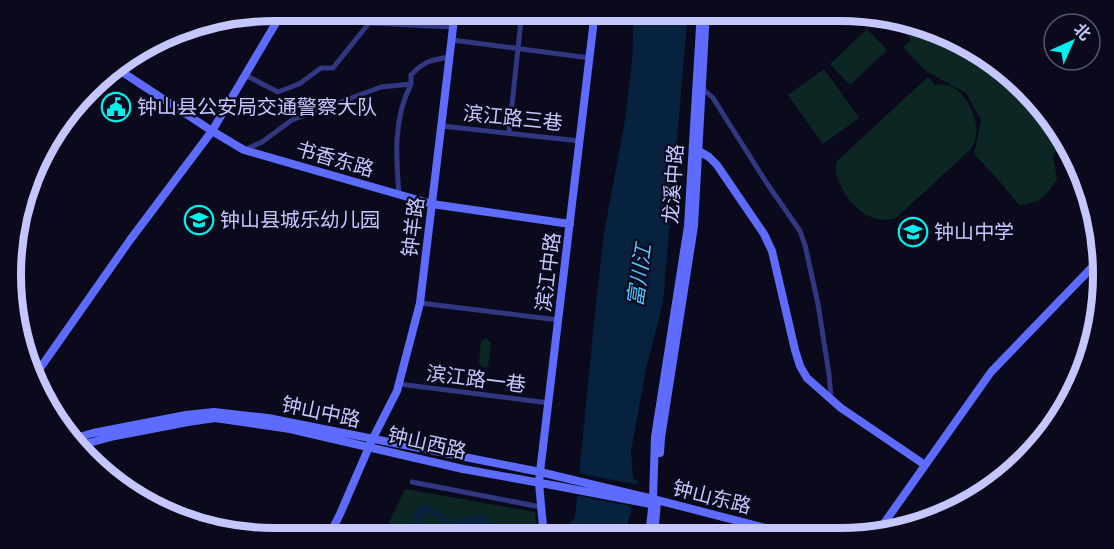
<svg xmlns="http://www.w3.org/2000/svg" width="1114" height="549" viewBox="0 0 1114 549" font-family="Montserrat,'Noto Sans SC',sans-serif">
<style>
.green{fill:#0c2723}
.water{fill:#07223f}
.pier{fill:#0b0a1d}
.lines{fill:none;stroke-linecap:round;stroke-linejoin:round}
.street{stroke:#313780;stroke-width:5}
.secondary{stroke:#5d6cff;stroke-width:8}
.labels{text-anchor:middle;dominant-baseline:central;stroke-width:4.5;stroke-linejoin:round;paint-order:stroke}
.poi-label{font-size:20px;fill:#c6c6ff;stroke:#0b0a1d;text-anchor:start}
.street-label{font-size:20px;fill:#c6c6ff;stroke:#0b0a1d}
.water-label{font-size:21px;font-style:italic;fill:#54c4ff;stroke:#0b0a1d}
.rim{fill:none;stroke:#c6c6ff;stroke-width:8}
</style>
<rect width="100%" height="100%" fill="#0b0a1d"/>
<!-- green -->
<path class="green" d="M894,21L956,38L1025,91L1022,97L1058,146L1053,157L1057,179C1045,197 1040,203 1019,205L997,178L974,154L981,120L966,93L926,71L903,47L911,40Z
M867,29L887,50L850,85L830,64Z
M824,69L859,118L823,144L788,95Z
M928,77L935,85C957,78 974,107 976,125C978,133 975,142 971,149L896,218C871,226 849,205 840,184C836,176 834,170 837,161Z
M486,338L491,343L488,366L484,368L479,363L481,341Z
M405,489L535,512L538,537L382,538Z"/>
<!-- water -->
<path class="water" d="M634,11H688L663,302L646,369L631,451L633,478L638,481L627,527L626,537H569V524L575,517L594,323L604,233L625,120L632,64Z
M427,504C439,515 449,522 466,518C473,517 478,515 485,515L496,528L493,537H457L456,526L453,523L442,521L428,512L422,516L421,521L423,524V528L420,532L419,538H409C418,525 405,509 427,504Z"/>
<!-- pier -->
<path class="pier" d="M576,473L640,485L635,507L574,495Z"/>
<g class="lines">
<!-- street -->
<path class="street" d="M341,11L354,19L369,23L453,27
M452,40L590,58
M245,75L278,92L299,84L321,68H333L369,23
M702,88L713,98L766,182L800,231L805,245L818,304L829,374L831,398
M442,126L580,141
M509,133L522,11
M244,150L262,142L292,120L381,87L411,84V75C424,61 431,60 450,57
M399,195C396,157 393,119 411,84
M420,303L559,320
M399,384L549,403
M412,482L541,507"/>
<!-- secondary -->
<path class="secondary" d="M113,66L212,131L244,150L432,204L570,224
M694,148L709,157L717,165L764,234L772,251L795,350L800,366L807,378L841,408L925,465
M39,393L36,374L130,240L212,131L283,11
M72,439L93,433L186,415L214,412L268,418L540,472L653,499L797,536
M77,446L115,436L188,422L215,418L290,429L463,469L557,486L656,505
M660,453L661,438L694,226L706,11
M875,536L991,372L1099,260
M544,537L539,483L540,472L595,11
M649,537L653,499L655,437L688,226L701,11
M654,537L657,501
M328,538L340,514L372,440L397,391L420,303L455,11"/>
</g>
<!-- icons -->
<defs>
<g id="civic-ring" transform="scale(1.5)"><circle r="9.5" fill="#0b0a1d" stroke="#00f1ec" stroke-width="1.5"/><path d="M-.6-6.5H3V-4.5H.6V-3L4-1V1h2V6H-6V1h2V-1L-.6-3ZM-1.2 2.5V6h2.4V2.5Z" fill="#00f1ec"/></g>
<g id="school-ring" transform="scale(1.5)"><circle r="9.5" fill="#0b0a1d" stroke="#00f1ec" stroke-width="1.5"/><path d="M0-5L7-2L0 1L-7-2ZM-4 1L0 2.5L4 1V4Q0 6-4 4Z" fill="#00f1ec"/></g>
</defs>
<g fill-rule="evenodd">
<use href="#civic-ring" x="116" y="107"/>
<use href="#school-ring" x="199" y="220"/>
<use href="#school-ring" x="913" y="232"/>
</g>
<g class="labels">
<!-- poi labels -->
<g class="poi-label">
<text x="137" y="107">钟山县公安局交通警察大队</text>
<text x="220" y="220">钟山县城乐幼儿园</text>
<text x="934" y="232">钟山中学</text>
</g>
<!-- street labels -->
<g class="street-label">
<text transform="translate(513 118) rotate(6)">滨江路三巷</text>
<text transform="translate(335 159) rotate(16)">书香东路</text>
<text transform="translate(673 184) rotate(-86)">龙溪中路</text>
<text transform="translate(413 227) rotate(-83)">钟羊路</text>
<text transform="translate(548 272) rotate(-83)">滨江中路</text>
<text transform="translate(476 379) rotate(7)">滨江路一巷</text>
<text transform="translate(321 412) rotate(12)">钟山中路</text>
<text transform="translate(427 443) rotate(13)">钟山西路</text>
<text transform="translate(712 497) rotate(14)">钟山东路</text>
</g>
<!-- water labels -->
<g class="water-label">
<text transform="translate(639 275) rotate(-82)">富川江</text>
</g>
</g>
<!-- crop -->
<path d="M0 0H1114V549H0ZM274 21H840A253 253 0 0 1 1093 274V275A253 253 0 0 1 840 528H274A253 253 0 0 1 21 275V274A253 253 0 0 1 274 21Z" fill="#0b0a1d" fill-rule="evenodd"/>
<path class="rim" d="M274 21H840A253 253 0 0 1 1093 274V275A253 253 0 0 1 840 528H274A253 253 0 0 1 21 275V274A253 253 0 0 1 274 21Z"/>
<!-- north arrow -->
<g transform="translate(1072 42) rotate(45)"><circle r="28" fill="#0b0a1d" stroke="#565577" stroke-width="1.5"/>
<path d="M0-4.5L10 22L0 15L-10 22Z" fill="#00f1ec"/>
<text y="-9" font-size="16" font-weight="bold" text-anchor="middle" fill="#c6c6ff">北</text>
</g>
</svg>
